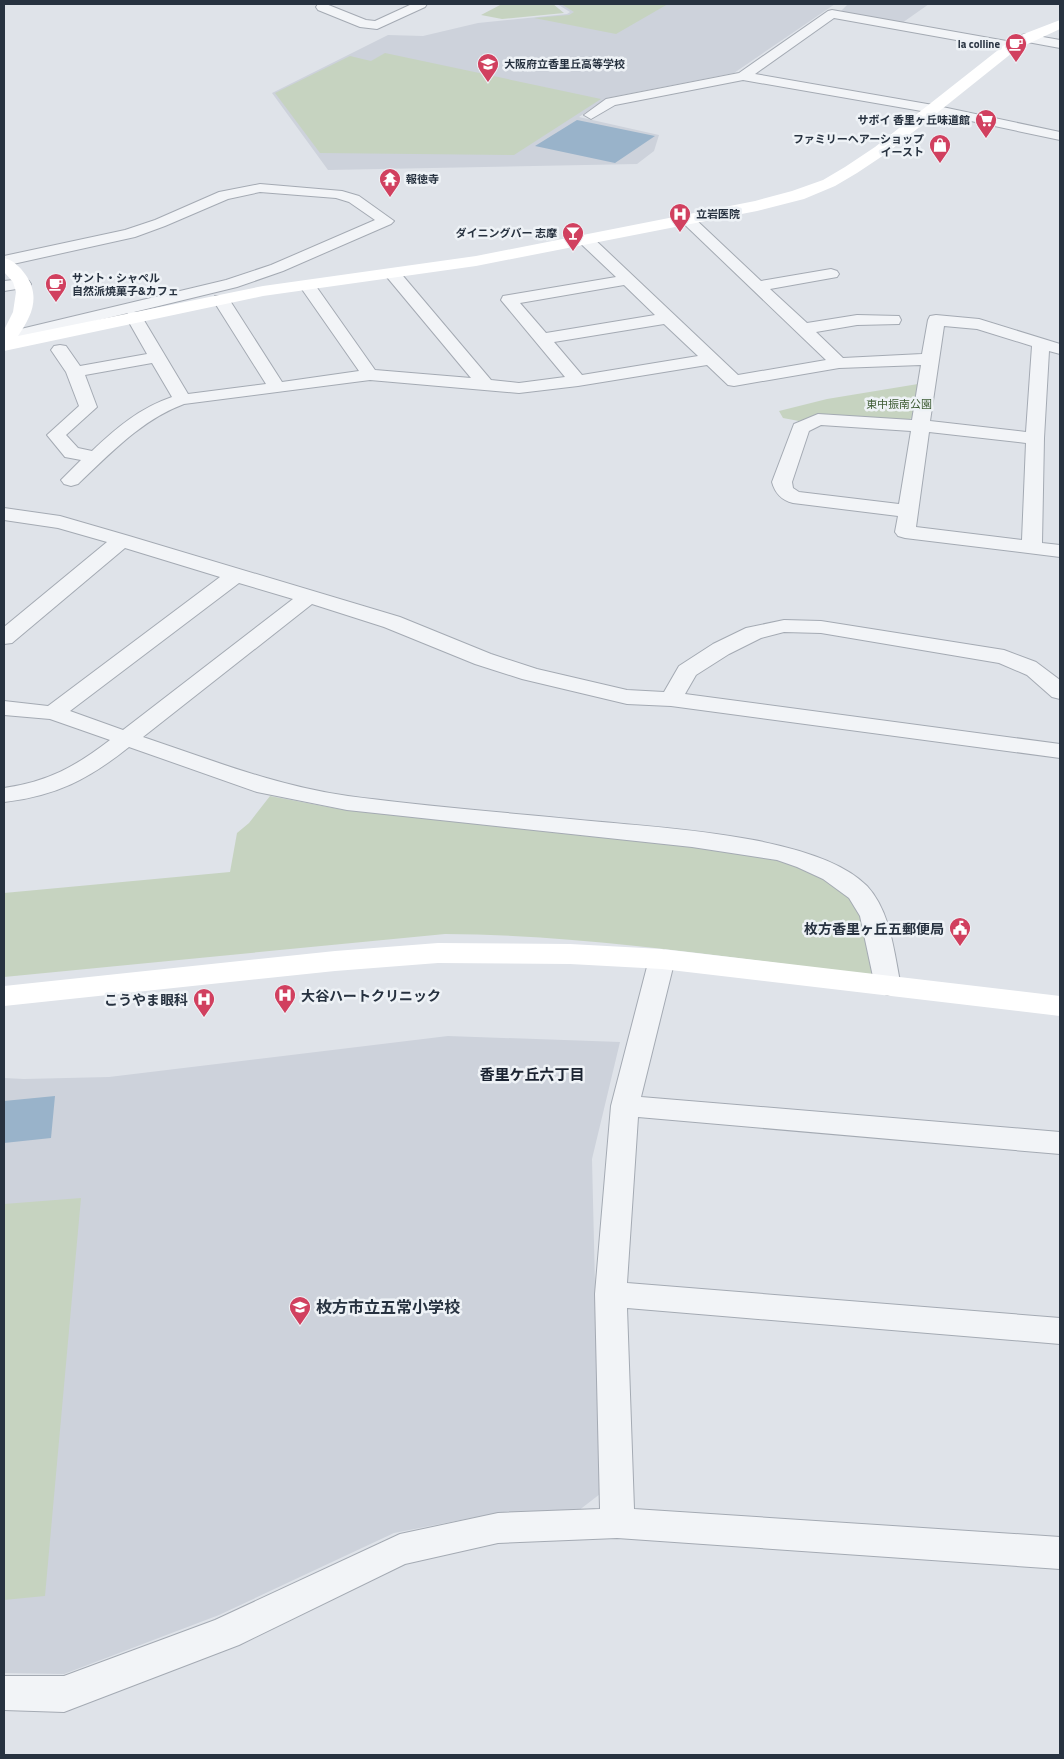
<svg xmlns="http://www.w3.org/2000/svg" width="1064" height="1759" viewBox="0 0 1064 1759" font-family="'Titillium Web','Noto Sans JP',sans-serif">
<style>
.built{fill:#cdd2db}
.green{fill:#c6d3c0}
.water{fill:#99b3ca}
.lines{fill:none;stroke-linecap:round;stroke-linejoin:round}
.street-casing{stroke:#a4aab3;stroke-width:2}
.street{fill:#f2f4f7;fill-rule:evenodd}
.secondary{fill:#fff;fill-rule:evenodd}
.labels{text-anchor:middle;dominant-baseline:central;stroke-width:5;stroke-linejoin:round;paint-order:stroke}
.far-poi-label{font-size:11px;font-weight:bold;fill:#273240;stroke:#eef2f6;text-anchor:end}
.far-park-label{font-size:11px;fill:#3e5c34;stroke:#eef2f6}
.poi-label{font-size:14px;font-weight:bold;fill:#273240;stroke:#eef2f6;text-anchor:end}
.neighbourhood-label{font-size:15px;font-weight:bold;fill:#1a2331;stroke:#eef2f6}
.near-poi-label{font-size:16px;font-weight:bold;fill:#273240;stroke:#eef2f6;text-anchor:start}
</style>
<rect width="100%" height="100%" fill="#dfe3e9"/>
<!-- built -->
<path class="built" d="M557,4H835L734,73L607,98L579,117L659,135L654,151L637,164L328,170L272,93L388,35L423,36L478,23L567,14L570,12Z
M848,4H929L902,23L839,13Z
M448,1036L620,1042L592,1159L600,1494L578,1511L497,1513L394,1533L219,1615L64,1674L4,1673V1078L24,1079L109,1077Z"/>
<!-- green -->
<path class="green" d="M502,4H553L564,13L502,19L481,15Z
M561,4H668L616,34L534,18L569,15L574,12Z
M385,53L601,99L514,155L320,153L275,93L350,56L371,61Z
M918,384L915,417L904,421L822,415L799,421L783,418L779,411L827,399Z
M270,796L344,810L690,846L776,860L801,867L825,879L848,896L861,917L874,975C731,958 589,935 445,934L4,977V893L230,872L237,833L249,823Z
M81,1198L45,1596L4,1600V1204Z"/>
<!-- water -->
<path class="water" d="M577,120L655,136L615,163L535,146Z
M55,1096L51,1138L4,1143V1101Z"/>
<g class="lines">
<!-- street casing -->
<g class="street-casing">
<path id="street" d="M318,4H326L366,20L375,21L412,4H427L425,7L377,29L360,27L318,10L316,7Z
M832,10L1012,42L1018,46L1012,50L834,18L755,74L933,105L1060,132V140L933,113L743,80L615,105L591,119L584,115L606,99L739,73L828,11Z
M1026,34L1060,40V48L1022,41L1020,38L1022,35Z
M260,184L342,191L359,196L394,221L391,224L283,271L237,287L134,312L140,313L142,317L188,394L266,384L213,300L215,296H227L282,382L359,371L299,285L301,282H313L375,370L471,378L386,276L384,273L386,270H398L491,380L519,383L565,377L501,300L503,296L509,295L616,277L579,242L577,239L579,236H591L738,375L826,360L682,222L679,219L682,216H692L761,281L831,269L837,271L839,274L837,277L770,289L807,323L857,315L899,316L901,320L899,324L857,325L816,332L843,358L922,354L928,320L930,316L936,315L979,319L1060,344V354L1049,351L1044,438L1042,543L1060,545V557L905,538L898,536L895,532L898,516L793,503C781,500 775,493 772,482L794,424L818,414L912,420L921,365L839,368L734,386L728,385L707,365L578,386L519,393L370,380L184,404C141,420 110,454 78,484L71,486L64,484L61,480L81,460L65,457L47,435L79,406L66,372L51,350L54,346L60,345L66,346L80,366L147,354L126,317L128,313L8,342L4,341V333L226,280L271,265L375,220L349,202L336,198L260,192L228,199L165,226L135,237L4,266V256L125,230L155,220L219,192ZM624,285L655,315L546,333L520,303ZM664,324L698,356L582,375L554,342ZM944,326L977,329L1032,346L1026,432L930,421ZM152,363L172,397C140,408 116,428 92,451L78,448L66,435L97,407L85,375ZM821,425L911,431L899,504L799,492L793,488L792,482L809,431ZM929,432L1026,443L1022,540L916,527Z
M23,279L29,281L31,284L29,287L4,291V281Z
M4,508L60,516L129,536L400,617L491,654L537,669L627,690L664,692L679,666L713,644L746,628L784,620L821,621L1004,650L1036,662L1060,680V699L1052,697L1027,675L999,663L821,633L784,632L761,638L729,654L696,675L685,694L1060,744V758L671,706L627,704L522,679L475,664L384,627L312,604L143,737C211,760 277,786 348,796C429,807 511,813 591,821C661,828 818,835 867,886C891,912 894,953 901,986L897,992L888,995L879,992L875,986L860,916L849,898L823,879L797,867L777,860L692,847L347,810L257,792L129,747C89,779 56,796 4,802V788C47,782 75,767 110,740L50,719L4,715V701L48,706L220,577L125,548L12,643L4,644V627L107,542L58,528L4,520ZM239,583L293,599L123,730L70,711Z
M662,950L671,953L675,959L641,1097L1060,1132V1154L638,1117L627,1283L1060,1318V1344L627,1308L634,1509L1060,1537V1569L617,1538L498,1543L405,1564L239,1645L64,1712L4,1710V1676H64L215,1620L400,1534L498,1513L600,1509L595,1294L611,1106L649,959L653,953Z"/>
</g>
<!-- street -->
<use href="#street" class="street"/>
<!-- secondary -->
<path class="secondary" d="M1060,20V29L1017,49L887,153L857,173L835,186L804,199L757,211L476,266L263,296L4,351V330L13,312L16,292L13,282L4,272V258C13,260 20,267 25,274C41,296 32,316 18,336L263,286L476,256L755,201L792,191L823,180L845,167L875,147L1007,43L1021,35Z
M438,943L570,944L662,949L1060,996V1016L662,969L570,964L438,963L335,971L4,1006V986L335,951Z"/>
</g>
<!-- icons -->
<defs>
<g id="cafe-pin" transform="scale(1.125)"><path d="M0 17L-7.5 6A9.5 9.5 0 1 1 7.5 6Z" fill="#d1405f" stroke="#eef2f6"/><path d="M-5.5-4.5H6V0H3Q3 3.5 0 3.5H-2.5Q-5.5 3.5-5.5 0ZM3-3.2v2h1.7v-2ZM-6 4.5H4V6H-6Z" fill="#fff"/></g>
<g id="school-pin" transform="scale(1.125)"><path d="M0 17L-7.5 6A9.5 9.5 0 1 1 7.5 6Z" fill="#d1405f" stroke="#eef2f6"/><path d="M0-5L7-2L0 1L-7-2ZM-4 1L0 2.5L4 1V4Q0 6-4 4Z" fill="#fff"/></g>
<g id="supermarket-pin" transform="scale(1.125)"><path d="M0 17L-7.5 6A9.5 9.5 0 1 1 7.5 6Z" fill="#d1405f" stroke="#eef2f6"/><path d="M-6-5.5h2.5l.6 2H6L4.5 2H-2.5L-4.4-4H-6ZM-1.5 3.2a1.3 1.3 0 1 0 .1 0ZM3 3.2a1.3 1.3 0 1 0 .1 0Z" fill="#fff"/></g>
<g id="shop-pin" transform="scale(1.125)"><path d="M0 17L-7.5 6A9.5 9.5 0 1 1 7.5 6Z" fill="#d1405f" stroke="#eef2f6"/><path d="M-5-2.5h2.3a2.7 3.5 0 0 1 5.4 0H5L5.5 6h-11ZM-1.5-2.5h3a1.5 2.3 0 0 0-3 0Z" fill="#fff"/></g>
<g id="temple-pin" transform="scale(1.125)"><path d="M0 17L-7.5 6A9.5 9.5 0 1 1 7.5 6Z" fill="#d1405f" stroke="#eef2f6"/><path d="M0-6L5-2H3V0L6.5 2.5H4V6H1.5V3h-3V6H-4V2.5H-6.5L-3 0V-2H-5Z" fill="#fff"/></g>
<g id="hospital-pin" transform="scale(1.125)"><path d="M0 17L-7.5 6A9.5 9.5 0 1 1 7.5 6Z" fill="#d1405f" stroke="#eef2f6"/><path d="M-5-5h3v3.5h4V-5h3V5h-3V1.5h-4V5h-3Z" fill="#fff"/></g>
<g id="bar-pin" transform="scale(1.125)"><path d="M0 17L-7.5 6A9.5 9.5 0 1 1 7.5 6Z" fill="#d1405f" stroke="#eef2f6"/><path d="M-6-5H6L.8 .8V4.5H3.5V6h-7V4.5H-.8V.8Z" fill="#fff"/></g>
<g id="civic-pin" transform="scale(1.125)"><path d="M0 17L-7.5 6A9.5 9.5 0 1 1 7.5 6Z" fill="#d1405f" stroke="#eef2f6"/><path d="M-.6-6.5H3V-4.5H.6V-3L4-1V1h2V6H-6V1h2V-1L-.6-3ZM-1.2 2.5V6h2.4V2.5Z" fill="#fff"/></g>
</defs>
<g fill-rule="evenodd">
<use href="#cafe-pin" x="1016" y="44"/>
<use href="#school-pin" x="488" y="64"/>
<use href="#supermarket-pin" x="986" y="120"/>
<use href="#shop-pin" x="940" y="145"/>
<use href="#temple-pin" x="390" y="179"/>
<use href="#hospital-pin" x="680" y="214"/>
<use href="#bar-pin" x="573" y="233"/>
<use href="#cafe-pin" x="56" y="284"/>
<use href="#civic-pin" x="960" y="928"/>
<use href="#hospital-pin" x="285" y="995"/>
<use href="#hospital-pin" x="204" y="999"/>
<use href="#school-pin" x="300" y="1307"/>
</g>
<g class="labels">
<!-- far-poi labels -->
<g class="far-poi-label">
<text x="1000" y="44">la colline</text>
<text x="504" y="64" text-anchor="start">大阪府立香里丘高等学校</text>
<text x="970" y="120">サボイ 香里ヶ丘味道館</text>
<text x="924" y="139">ファミリーヘアーショップ<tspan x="924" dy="13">イースト</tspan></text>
<text x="406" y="179" text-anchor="start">報徳寺</text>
<text x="696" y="214" text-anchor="start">立岩医院</text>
<text x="557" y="233">ダイニングバー 志摩</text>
<text x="72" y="278" text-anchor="start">サント・シャペル<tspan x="72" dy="13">自然派焼菓子&amp;カフェ</tspan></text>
</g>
<!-- far-park labels -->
<g class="far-park-label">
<text x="899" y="404">東中振南公園</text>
</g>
<!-- poi labels -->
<g class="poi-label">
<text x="944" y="928">枚方香里ヶ丘五郵便局</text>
<text x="301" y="995" text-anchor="start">大谷ハートクリニック</text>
<text x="188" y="999">こうやま眼科</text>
</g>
<!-- neighbourhood labels -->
<g class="neighbourhood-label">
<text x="532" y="1074">香里ケ丘六丁目</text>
</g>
<!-- near-poi labels -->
<g class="near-poi-label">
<text x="316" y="1307">枚方市立五常小学校</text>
</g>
</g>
<!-- border -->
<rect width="1064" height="1759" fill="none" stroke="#273240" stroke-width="10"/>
</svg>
